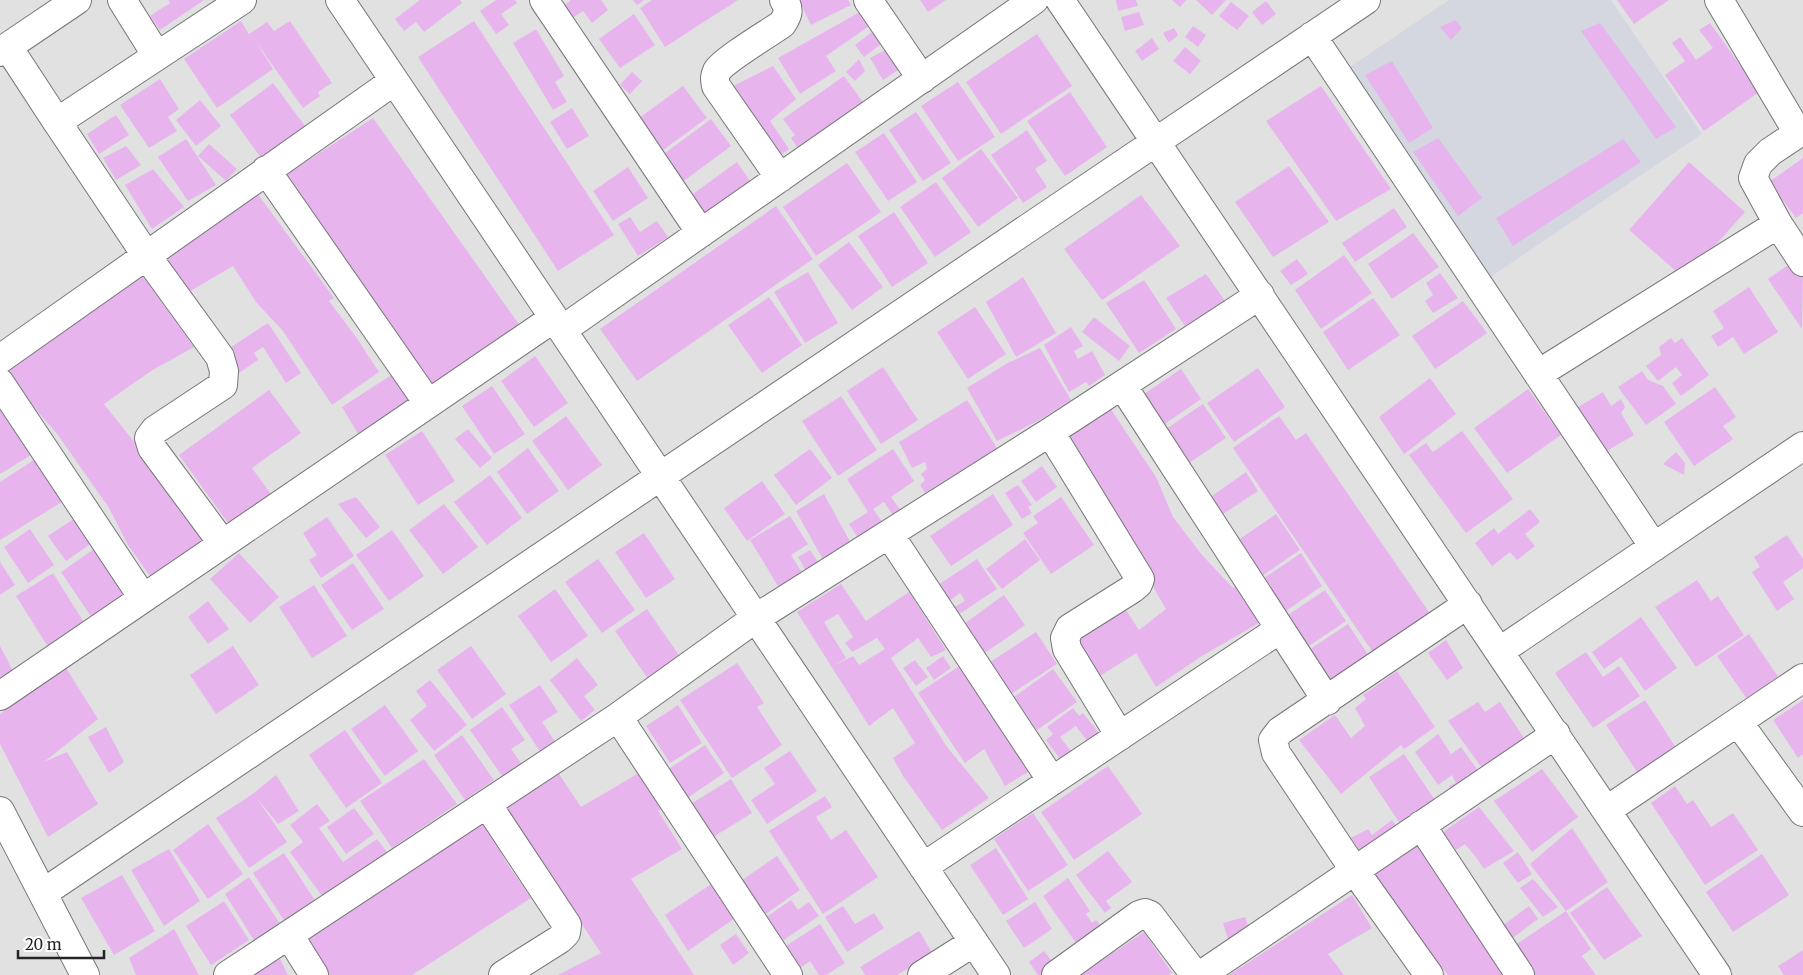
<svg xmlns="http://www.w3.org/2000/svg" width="1803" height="975" viewBox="0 0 1803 975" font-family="Merriweather,serif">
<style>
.built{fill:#d4d7df}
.building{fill:#e8b4ee;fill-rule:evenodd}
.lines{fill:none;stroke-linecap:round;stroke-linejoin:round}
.street-casing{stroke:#767678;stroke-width:30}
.street{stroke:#fff;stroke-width:28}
</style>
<rect width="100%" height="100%" fill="#e1e1e2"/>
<!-- built -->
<path class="built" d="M1449,0H1611L1702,134L1486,280L1344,71Z"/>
<!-- building -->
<path class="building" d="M168,0H204L160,30L150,16L170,3Z
M420,0H460L462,3L424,32L416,22L404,31L395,19Z
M496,0H515L517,3L501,14L509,25L496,34L480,11Z
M571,0H601L608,10L592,23L583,11L571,19L562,7Z
M633,0H644L637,5Z
M652,0H738L665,47L640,8Z
M799,0H848L851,5L811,25Z
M920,0H946L928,12Z
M1116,0H1136L1138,6L1118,11Z
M1172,0H1186L1180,7Z
M1196,0H1226L1212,15Z
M1617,0H1669L1634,24Z
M1266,1L1276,14L1262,25L1252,12Z
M1231,2L1249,16L1237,30L1219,16Z
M860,12L868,27L826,56L836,71L800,94L778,58Z
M1139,12L1144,25L1125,31L1121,17Z
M634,14L655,45L620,68L599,39Z
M1455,20L1462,28L1451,40L1440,27Z
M241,21L249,34L267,22L274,31L290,21L332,83L318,92L320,96L303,108L256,42L273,69L217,108L184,59Z
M474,21L614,235L558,271L418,57Z
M1600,23L1676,127L1656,139L1581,31Z
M1710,23L1759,92L1704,131L1665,75L1685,61L1672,43L1680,37L1696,60L1713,48L1699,30Z
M880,26L889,38L864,57L855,45Z
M1193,26L1206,35L1198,47L1185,37Z
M1174,28L1178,35L1169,43L1163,33Z
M536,29L564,76L555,82L567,102L553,110L513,43Z
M1037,34L1072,86L1001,134L966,82Z
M1152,38L1159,49L1142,61L1135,51Z
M1185,47L1201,61L1190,74L1173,61Z
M887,49L898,70L883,80L870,58Z
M859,59L865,71L855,81L846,72Z
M1392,61L1433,128L1409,143L1365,75Z
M773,66L796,99L770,121L789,149L770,163L725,90Z
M632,72L642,81L630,94L620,85Z
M844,76L865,105L800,151L791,138L795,135L783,119Z
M160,79L179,109L168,117L177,131L149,148L120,105Z
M958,82L995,137L958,161L921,106Z
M273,83L305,126L261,158L230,115Z
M683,86L707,118L659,153L635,121Z
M1321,86L1391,189L1336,221L1266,121Z
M1070,92L1107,147L1065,176L1027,121Z
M200,100L221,126L196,146L176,120Z
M572,108L589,136L567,149L550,122Z
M916,112L951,163L923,181L889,130Z
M116,115L129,135L99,154L87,134Z
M373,118L523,330L430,392L283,177Z
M711,119L731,146L681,183L661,156Z
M1027,130L1047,161L1035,169L1047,187L1023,203L991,155Z
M884,133L917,182L888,201L855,152Z
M1438,138L1482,198L1458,216L1413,152Z
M186,139L216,185L188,201L158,157Z
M1623,139L1641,162L1513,246L1496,218Z
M209,144L237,169L226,181L198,156Z
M126,146L141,165L116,180L103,158Z
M981,149L1018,198L978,227L942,178Z
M1803,158V213L1796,218L1769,182Z
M737,162L754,187L708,220L690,196Z
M1689,162L1745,212L1685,279L1629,230Z
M847,163L881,212L816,256L783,207Z
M1289,166L1329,222L1273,257L1235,202Z
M628,167L648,198L613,221L593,191Z
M153,169L184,207L152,229L125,185Z
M936,182L971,232L935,257L900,207Z
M257,193L334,298L329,301L356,337L379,372L332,405L283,331L256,302L233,266L187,293L163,257L209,230Z
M1141,195L1180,246L1102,300L1064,249Z
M776,206L813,259L637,381L600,329Z
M1394,208L1407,227L1355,262L1342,243Z
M894,212L928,263L892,287L858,236Z
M630,217L640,232L657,221L668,237L638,256L618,224Z
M1413,233L1439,267L1392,299L1368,264Z
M849,242L883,287L852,310L818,265Z
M1344,255L1372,293L1321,329L1295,290Z
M1297,259L1308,274L1291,285L1280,271Z
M1797,259L1803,269L1802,329L1768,279Z
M139,271L194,347L151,371L104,404L159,473L208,541L152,579L128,545L109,508L58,435L32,405L5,367Z
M808,272L838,323L805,343L774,292Z
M1440,273L1458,298L1433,313L1425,301L1433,295L1426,283Z
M1206,274L1225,301L1185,326L1166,298Z
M1023,277L1056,333L1016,357L986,302Z
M1144,280L1176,329L1139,353L1106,303Z
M1749,287L1778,332L1744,354L1733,337L1718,347L1711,336L1724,328L1713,311Z
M769,297L802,345L762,373L728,325Z
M1373,298L1400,335L1348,370L1323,332Z
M1463,301L1487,333L1435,369L1412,336Z
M975,307L1006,354L968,379L937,332Z
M1094,317L1130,346L1119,361L1082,332Z
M268,323L301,373L286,383L263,347L254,353L258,360L239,373L225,351Z
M1071,327L1083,346L1074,351L1078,359L1092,351L1105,375L1089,386L1086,382L1069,392L1044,345Z
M1671,338L1675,343L1682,338L1709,375L1681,396L1672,383L1682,375L1676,367L1658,381L1646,366L1661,355L1659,347Z
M1040,348L1071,400L1036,422L997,441L967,388L1006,364Z
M535,356L568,403L534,427L501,381Z
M883,367L918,420L881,444L847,391Z
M1258,368L1285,407L1234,442L1207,403Z
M1181,369L1201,399L1159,428L1138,398Z
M1642,371L1648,380L1663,386L1676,404L1646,425L1618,387Z
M393,374L413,403L361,439L342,407Z
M1430,378L1456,414L1404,454L1379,417Z
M492,386L525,434L494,454L462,406Z
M1715,387L1736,417L1723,426L1733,439L1694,466L1664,422Z
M1528,389L1561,435L1507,473L1474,428Z
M269,390L301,433L252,468L273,497L231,527L179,455Z
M1603,392L1611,406L1621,399L1625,407L1621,413L1634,435L1602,454L1575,409Z
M841,396L877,450L838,476L802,421Z
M967,400L997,448L925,493L920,485L925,480L921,474L927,469L925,462L912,468L899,442Z
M1203,404L1226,438L1186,465L1163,431Z
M0,405L31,455L0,474Z
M1110,408L1156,477L1173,517L1202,555L1233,588L1240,583L1264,620L1202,656L1156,687L1136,653L1097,678L1071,644L1124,607L1139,630L1166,609L1131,549L1060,440Z
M566,416L602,465L568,490L532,441Z
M1279,416L1296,440L1306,433L1431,615L1374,654L1233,448Z
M468,429L492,458L480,468L455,439Z
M422,431L455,481L418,505L385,455Z
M1462,431L1513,499L1466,533L1409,455L1426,443L1433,452Z
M528,448L559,491L527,514L497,472Z
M810,449L832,478L796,505L774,475Z
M893,449L914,481L891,497L902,512L894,517L884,502L873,509L885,526L862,544L849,524L868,512L847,479Z
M1676,452L1685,463L1684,475L1663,464Z
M37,458L62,502L0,540V482Z
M1042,466L1057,487L1036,502L1021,481Z
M1246,472L1258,491L1220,516L1209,498Z
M490,475L522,518L487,545L454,502Z
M762,481L785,514L747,541L724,508Z
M1018,485L1032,505L1028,507L1032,513L1022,519L1005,493Z
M824,494L854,549L826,565L796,511Z
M993,494L1013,525L951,566L930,536Z
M356,497L380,527L366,538L338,504Z
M1061,497L1094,545L1051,574L1023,533L1038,523L1033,516Z
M444,504L478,547L443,574L409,530Z
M1530,509L1540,522L1525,534L1535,546L1517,560L1510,552L1492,566L1475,543L1494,528L1498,534Z
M1276,514L1300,550L1259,578L1234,543Z
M790,516L808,544L791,555L806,579L781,591L750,540Z
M327,517L354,556L321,578L309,560L317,555L303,533Z
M75,518L93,542L66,561L48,536Z
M30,529L54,565L28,583L4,547Z
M392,530L424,576L389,601L356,555Z
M644,533L675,579L646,598L615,552Z
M1787,535L1803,559V568L1783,582L1794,599L1777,611L1752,572L1760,567L1754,557Z
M1025,539L1040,560L1002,589L986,569Z
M97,547L128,593L92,618L61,572Z
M810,550L822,568L809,576L798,557Z
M239,553L279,597L250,623L210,579Z
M1301,553L1322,586L1283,613L1261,580Z
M598,559L635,610L602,633L565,582Z
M977,559L997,589L958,615L953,608L965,601L960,593L949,601L938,585Z
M0,562L15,585L0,595Z
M353,563L384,609L352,630L321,585Z
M53,573L87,627L50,650L16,596Z
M1697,580L1711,601L1718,596L1744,635L1696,667L1655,607Z
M841,584L866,621L909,592L946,650L931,657L918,638L891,658L947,747L989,798L942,830L903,776L893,758L915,743L893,708L869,726L797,612ZM838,614L853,637L845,643L852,652L877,638L885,649L859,665L853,656L835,665L846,658L824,622Z
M314,585L347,636L312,658L279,607Z
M555,589L588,636L551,662L518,616Z
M1325,590L1346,621L1306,648L1285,617Z
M1004,595L1025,625L982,655L961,626Z
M208,601L229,629L208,644L188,617Z
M647,609L683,661L651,683L615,631Z
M1641,617L1677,668L1645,691L1621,657L1604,669L1592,652Z
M1348,624L1371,659L1331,685L1307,651Z
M1036,632L1057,664L1011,694L990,662Z
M1749,634L1779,678L1752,706L1717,656Z
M1446,640L1463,668L1447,680L1428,653Z
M0,646L13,671L0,677Z
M233,646L259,685L216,714L190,675Z
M471,646L506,694L472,719L437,670Z
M1586,652L1603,677L1619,666L1640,696L1593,728L1555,673Z
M943,656L951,668L934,680L926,668Z
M577,658L598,685L584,696L595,710L581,721L550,680Z
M915,660L928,677L916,686L903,668Z
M737,663L764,703L757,707L782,745L732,778L680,700Z
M961,665L1008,733L1004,735L1028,772L1005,786L984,749L965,763L918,693Z
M66,668L98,719L44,762L67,752L98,804L48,837L0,744V714Z
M1053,669L1077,702L1037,730L1014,697Z
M1397,671L1435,727L1404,749L1401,745L1341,794L1299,740L1335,715L1351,738L1365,726L1355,708L1366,699L1363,695Z
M430,680L467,725L434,751L410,720L427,706L416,691Z
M540,685L558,712L542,722L558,746L543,756L509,705Z
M1645,700L1680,754L1641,778L1606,725Z
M1803,700V754L1798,758L1773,720Z
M1478,702L1485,712L1500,702L1530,747L1487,775L1448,721Z
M385,705L418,751L385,776L351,729Z
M678,705L702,743L670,763L646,726Z
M502,707L525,740L511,749L526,770L507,783L470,730Z
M1073,708L1079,716L1083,713L1102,737L1091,746L1076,726L1060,737L1074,755L1063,763L1046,740L1053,734L1047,727Z
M106,727L124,762L109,773L88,737Z
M345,730L382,783L346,808L309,755Z
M1438,734L1451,754L1461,747L1482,776L1454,795L1449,786L1456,783L1452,775L1438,785L1415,752Z
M462,735L494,780L465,800L434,755Z
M705,745L724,773L683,801L664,772Z
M790,751L817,791L767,824L751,800L775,784L764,768Z
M1404,754L1435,800L1401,825L1369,777Z
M424,759L457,804L392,848L360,801Z
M1108,766L1142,814L1074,860L1041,812Z
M1542,769L1578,817L1532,852L1494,801Z
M639,773L661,809L658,811L682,849L631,879L694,975H558L601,953L505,809L559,774L581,807Z
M276,775L299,811L278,824L256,797L287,842L249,868L216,818L254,793Z
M731,779L752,813L707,841L686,807Z
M1675,786L1687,804L1693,800L1711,827L1733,813L1758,850L1705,885L1651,803Z
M825,796L832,807L816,817L831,840L846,830L878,877L823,914L769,831Z
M317,804L330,821L319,828L343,862L377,839L389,855L322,896L290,852L303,842L290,825Z
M1479,807L1514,851L1484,869L1478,860L1465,844L1456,850L1443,832Z
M354,808L374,834L346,854L327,827Z
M1033,813L1068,865L1028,891L994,839Z
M484,820L506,862L531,898L412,975H325L301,935Z
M1392,820L1398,828L1362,854L1351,838L1368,829L1372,835Z
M208,824L243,874L208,899L173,850Z
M1572,828L1608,882L1566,911L1530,864Z
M1417,845L1489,953L1504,975H1448L1425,947L1375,874Z
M996,848L1028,899L1003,915L970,865Z
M169,849L200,901L164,926L131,870Z
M1108,851L1132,882L1106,901L1111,908L1105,913L1076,875Z
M1518,852L1532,874L1518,883L1503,863Z
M284,853L316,902L285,922L253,873Z
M1762,854L1789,895L1733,932L1706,892Z
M777,856L800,890L760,918L736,884Z
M122,875L155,931L114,955L81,898Z
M249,877L281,925L255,942L225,894Z
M1068,878L1090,911L1086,914L1092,923L1096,920L1101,926L1076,943L1043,896Z
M1533,879L1558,907L1543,917L1520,888Z
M716,881L738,916L688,951L665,915Z
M1607,887L1642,936L1604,960L1570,913Z
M1352,895L1372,928L1328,954L1344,975H1229Z
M791,900L798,910L809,902L819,916L778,944L762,920Z
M224,901L249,940L211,965L186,926Z
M1035,902L1052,929L1024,948L1006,921Z
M843,906L855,924L874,913L884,928L847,952L825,917Z
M1529,906L1538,919L1511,939L1502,926Z
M1566,911L1591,949L1582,956L1596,975H1531L1514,946Z
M1245,917L1250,933L1228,939L1223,923Z
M820,924L845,963L826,975H819L810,961L796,971L781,949Z
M174,929L199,975H136L129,958Z
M919,931L933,954L897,975H865L860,967Z
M1144,932L1172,973L1168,975H1080Z
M736,934L749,953L733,965L720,945Z
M1803,950V975H1784L1778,966Z
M1044,951L1055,965L1042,975H1038L1029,962Z
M280,959L288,975H252Z"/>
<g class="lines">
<!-- street casing -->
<g class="street-casing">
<path id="street" d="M122,0L157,56
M340,0L996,975
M544,0L701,233
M868,0L922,79
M1060,0L1717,975
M1719,0L1798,133
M1312,36L1654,547
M8,47L57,122L242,0
M0,52L77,0
M57,122L146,255L220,357L224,371L223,385L155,430L149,438L152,448L223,544
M266,170L428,403
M780,178L716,86C715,80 714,77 717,71C724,60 769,33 782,24C788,15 790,10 784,0
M1778,224L1753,178L1758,164L1770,152L1803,130
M562,330L1034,0
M0,359L394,81
M1538,374L1778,224L1803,262
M0,383L143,598
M1122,385L1327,701
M1050,432L1140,579L1138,584L1132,589L1070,628L1065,638L1067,649L1120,736
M889,534L1052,781
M1500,651L1803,446
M0,696L554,318
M618,717L788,975
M1738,722L1803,812
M487,804L567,925L566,933L560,939L503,975
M1607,810L1803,678
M0,811L85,975
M1421,825L1520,975
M923,867L1280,629
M43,893L1366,0
M289,935L314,975
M228,975L618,717L756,618L1050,432L1260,295
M922,975L974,942
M1056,975L1139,915L1145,913L1150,915L1195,975
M1201,975L1556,734
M1429,975L1355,871L1276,753L1273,740L1280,731L1468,604"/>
</g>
<!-- street -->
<use href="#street" class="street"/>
</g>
<!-- scale -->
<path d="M18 950v8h86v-8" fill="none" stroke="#242425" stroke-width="2.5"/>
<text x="25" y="950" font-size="15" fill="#242425" stroke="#ffffff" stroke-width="4" paint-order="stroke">20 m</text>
</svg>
